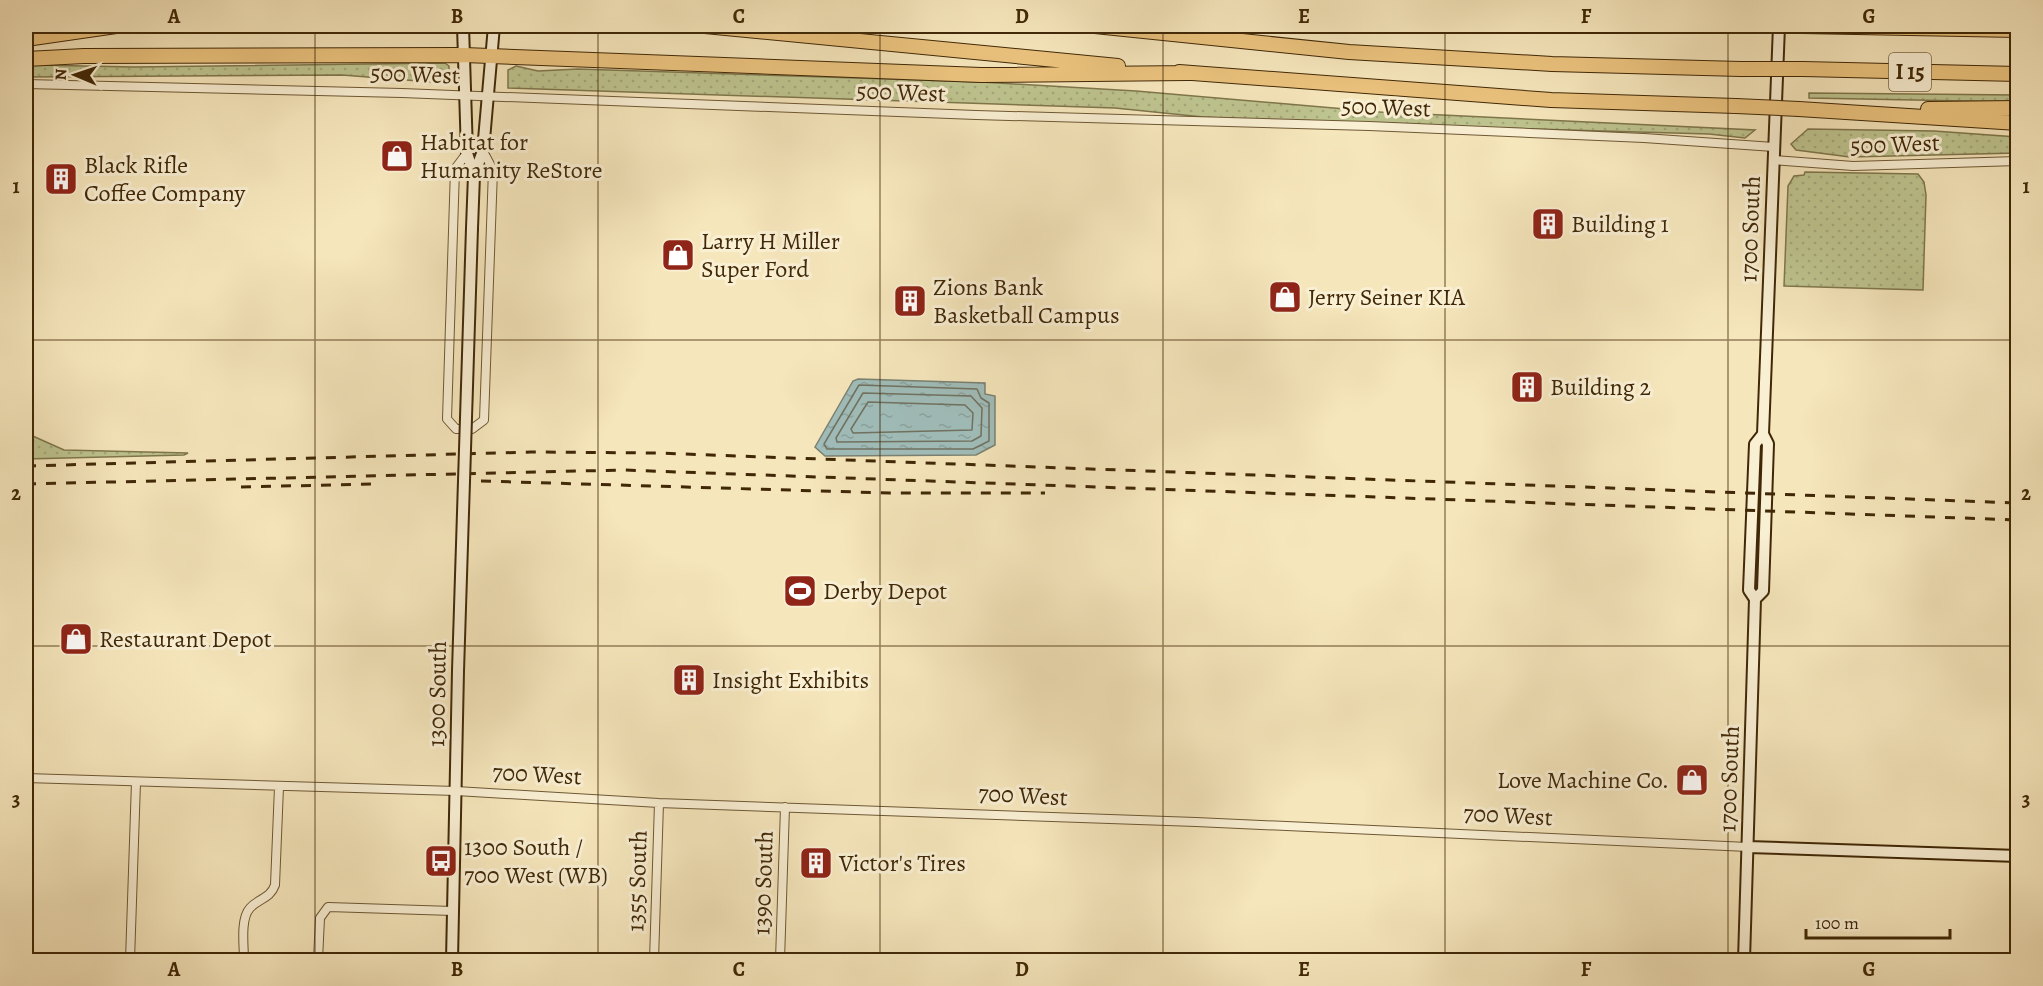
<svg xmlns="http://www.w3.org/2000/svg" width="2043" height="986" viewBox="0 0 2043 986" font-family="Alegreya,serif">
<style>
.grass{fill:url(#grass-dots);stroke:#7f764b;stroke-width:1.5}
.water{fill:url(#water-ripples);stroke:#7a8172;stroke-width:1.5}
.lines{fill:none;stroke-linecap:round;stroke-linejoin:round}
.shore{stroke:#707260;stroke-width:1.5}
.street-casing{stroke:#6e5834;stroke-width:10}
.secondary-casing{stroke:#402807;stroke-width:14}
.highway-casing{stroke:#402807;stroke-width:16}
.street{stroke:#f9efd3;stroke-width:8}
.secondary{stroke:#f9efd3;stroke-width:10}
.highway{stroke:#ebc37e;stroke-width:14}
.rail{stroke:#402807;stroke-width:3;stroke-dasharray:10 10;stroke-linecap:butt}
.secondary-bridge-casing{stroke:#402807;stroke-width:14;stroke-linecap:butt}
.highway-bridge-casing{stroke:#402807;stroke-width:16;stroke-linecap:butt}
.secondary-bridge{stroke:#f9efd3;stroke-width:10}
.highway-bridge{stroke:#ebc37e;stroke-width:14}
.grid{fill:none;stroke:#402807;stroke-width:1.5;stroke-opacity:0.55}
.labels{text-anchor:middle;dominant-baseline:central;stroke-width:6;stroke-linejoin:round;paint-order:stroke}
.shield{fill:#f9efd3;stroke:#786444;stroke-width:1.5}
.shield-label{font-size:22px;font-weight:bold;fill:#402807}
.street-label{font-size:24px;fill:#402807;stroke:#f9efd3}
.poi-label{font-size:24px;fill:#402807;stroke:#f9efd3;text-anchor:start}
.neatline{fill:none;stroke:#402807;stroke-width:2}
.grid-label{font-size:20px;text-anchor:middle;font-weight:bold;fill:#402807}
</style>
<defs>
<pattern id="grass-dots" width="8" height="8" patternUnits="userSpaceOnUse" patternTransform="scale(1.5)"><rect width="8" height="8" fill="#bec48f"/><path d="M2 2h.1M6 6h.1" fill="none" stroke="#a4a87a" stroke-width="1.8" stroke-linecap="round"/></pattern>
<pattern id="water-ripples" width="26" height="14" patternUnits="userSpaceOnUse" patternTransform="scale(1.5)"><rect width="26" height="14" fill="#a0bdba"/><path d="M2 4q2-2 4 0t4 0M15 11q2-2 4 0t4 0" fill="none" stroke="#8ba29e"/></pattern>
</defs>
<rect width="100%" height="100%" fill="#f6e6bc"/>
<filter id="stains"><feTurbulence type="fractalNoise" baseFrequency=".00333" numOctaves="4"/><feColorMatrix values="0 0 0 0 .2 0 0 0 0 .09 0 0 0 0 .02 0 0 0 .5 -.17"/></filter>
<radialGradient id="worn" r=".72"><stop offset=".6" stop-color="#630" stop-opacity="0"/><stop offset="1" stop-color="#630" stop-opacity=".3"/></radialGradient>
<!-- grass -->
<path class="grass" d="M445,63L449,66V79L444,83L342,75L26,77V65H33L134,67Z
M516,66L538,71L578,69L981,82L1136,91L1380,112L1755,130L1745,138L1709,134L1319,123L1203,117L1115,108L508,88V70Z
M1809,93L2017,95L2018,102L1809,98Z
M1808,129L1934,131L2017,137V153L1850,157L1796,150L1791,144Z
M1805,172L1918,174L1924,182L1926,195L1923,290L1784,286L1788,186L1794,176L1804,175Z
M26,433L64,450L188,453L184,455L26,459Z"/>
<!-- water -->
<path class="water" d="M858,379L985,383V394L995,396V445L976,455L825,456L815,447L853,381Z"/>
<g class="lines">
<!-- shore -->
<path class="shore" d="M859,385L977,389L981,398L989,403V441L973,449H827L824,444Z
M863,393L971,396L982,408L981,436L972,441L837,442L836,438Z
M868,402L965,405L973,413L972,430L853,433L851,429Z"/>
<!-- street casing -->
<g class="street-casing">
<path id="street" d="M26,84L402,93L976,115L1369,126L1644,138L1774,147
M467,153L455,169L447,419L456,429H472L484,420L493,170L483,151
M1773,160L1853,166L2018,161
M26,778L456,791L659,803L1196,822L1748,847
M130,960L136,782
M244,960C244,946 240,919 250,908C259,898 270,899 275,885L279,787
M318,960L320,918L328,907L453,911
M654,960L659,803
M780,960L785,807"/>
</g>
<!-- secondary casing -->
<g class="secondary-casing">
<path id="secondary" d="M463,26L467,153L474,175L472,228
M474,175L483,151L494,26
M1755,599L1763,591L1768,444L1763,434L1779,26
M1748,847L2018,856
M452,960L458,671
M1744,960L1755,599L1749,590L1755,444L1763,434"/>
</g>
<!-- highway casing -->
<g class="highway-casing">
<path id="highway" d="M705,26L1118,66
M1095,26L1349,52L1552,64L1741,69
M1802,26L2018,30
M26,39L116,26
M26,59L84,56L464,55L981,75L1188,73
M1803,69L2018,74
M1179,72L1551,100L1736,106
M1799,109L2018,123
M1928,109L2018,108"/>
</g>
<!-- street -->
<use href="#street" class="street"/>
<!-- secondary -->
<use href="#secondary" class="secondary"/>
<!-- highway -->
<use href="#highway" class="highway"/>
<!-- rail -->
<path class="rail" d="M26,466L531,452L656,453L2018,503
M481,481L890,493H1045
M26,484L623,470L2018,520
M241,487L373,484"/>
<!-- secondary-bridge casing -->
<g class="secondary-bridge-casing">
<path id="secondary-bridge" d="M458,671L472,228"/>
</g>
<!-- highway-bridge casing -->
<g class="highway-bridge-casing">
<path id="highway-bridge" d="M1763,26H1802
M1741,69H1803
M1736,106L1799,109"/>
</g>
<!-- secondary-bridge -->
<use href="#secondary-bridge" class="secondary-bridge"/>
<!-- highway-bridge -->
<use href="#highway-bridge" class="highway-bridge"/>
</g>
<!-- grid -->
<path class="grid" d="M315,26V960M598,26V960M880,26V960M1163,26V960M1445,26V960M1728,26V960M26,340H2018M26,646H2018"/>
<!-- icons -->
<defs>
<g id="shop-square" transform="scale(1.725)"><rect x="-9" y="-9" width="18" height="18" rx="4" fill="#8f2418" stroke="#f9efd3"/><path d="M-5-2.5h2.3a2.7 3.5 0 0 1 5.4 0H5L5.5 6h-11ZM-1.5-2.5h3a1.5 2.3 0 0 0-3 0Z" fill="#fff"/></g>
<g id="building-square" transform="scale(1.725)"><rect x="-9" y="-9" width="18" height="18" rx="4" fill="#8f2418" stroke="#f9efd3"/><path d="M-4-6H4V6H1V3H-1V6H-4ZM-2.5-4.3h1.7v1.8h-1.7ZM.8-4.3h1.7v1.8H.8ZM-2.5-1h1.7V.8h-1.7ZM.8-1h1.7V.8H.8Z" fill="#fff"/></g>
<g id="stadium-square" transform="scale(1.725)"><rect x="-9" y="-9" width="18" height="18" rx="4" fill="#8f2418" stroke="#f9efd3"/><path d="M0-5a6.5 5 0 1 0 0 10a6.5 5 0 1 0 0-10ZM-3.5-1.8h7v3.6h-7Z" fill="#fff"/></g>
<g id="bus-square" transform="scale(1.725)"><rect x="-9" y="-9" width="18" height="18" rx="4" fill="#8f2418" stroke="#f9efd3"/><path d="M-5-6H5V4H4V6H2V4H-2V6H-4V4H-5ZM-3.5-4V0h7V-4ZM-3.5 1.2v1.5H-2V1.2ZM2 1.2v1.5H3.5V1.2Z" fill="#fff"/></g>
</defs>
<g fill-rule="evenodd">
<use href="#shop-square" x="397" y="156"/>
<use href="#building-square" x="61" y="179"/>
<use href="#building-square" x="1548" y="224"/>
<use href="#shop-square" x="678" y="255"/>
<use href="#shop-square" x="1285" y="297"/>
<use href="#building-square" x="910" y="301"/>
<use href="#building-square" x="1527" y="387"/>
<use href="#stadium-square" x="800" y="591"/>
<use href="#shop-square" x="76" y="639"/>
<use href="#building-square" x="689" y="680"/>
<use href="#shop-square" x="1692" y="780"/>
<use href="#bus-square" x="441" y="861"/>
<use href="#building-square" x="816" y="863"/>
</g>
<g class="labels">
<!-- shield labels -->
<rect class="shield" x="1889" y="53" width="42" height="38" rx="4.5"/>
<g class="shield-label">
<text x="1910" y="72">I 15</text>
</g>
<!-- street labels -->
<g class="street-label">
<text transform="translate(415 74) rotate(2)">500 West</text>
<text transform="translate(901 92) rotate(2)">500 West</text>
<text transform="translate(1386 107) rotate(2)">500 West</text>
<text transform="translate(1895 144) rotate(-2)">500 West</text>
<text transform="translate(1750 229) rotate(-88)">1700 South</text>
<text transform="translate(437 694) rotate(-89)">1300 South</text>
<text transform="translate(537 774) rotate(3)">700 West</text>
<text transform="translate(1729 779) rotate(-88)">1700 South</text>
<text transform="translate(1023 795) rotate(3)">700 West</text>
<text transform="translate(1508 815) rotate(3)">700 West</text>
<text transform="translate(637 881) rotate(-88)">1355 South</text>
<text transform="translate(763 883) rotate(-88)">1390 South</text>
</g>
<!-- poi labels -->
<g class="poi-label">
<text x="420" y="142">Habitat for<tspan x="420" dy="28">Humanity ReStore</tspan></text>
<text x="84" y="165">Black Rifle<tspan x="84" dy="28">Coffee Company</tspan></text>
<text x="1571" y="224">Building 1</text>
<text x="701" y="241">Larry H Miller<tspan x="701" dy="28">Super Ford</tspan></text>
<text x="933" y="287">Zions Bank<tspan x="933" dy="28">Basketball Campus</tspan></text>
<text x="1308" y="297">Jerry Seiner KIA</text>
<text x="1550" y="387">Building 2</text>
<text x="823" y="591">Derby Depot</text>
<text x="99" y="639">Restaurant Depot</text>
<text x="712" y="680">Insight Exhibits</text>
<text x="1669" y="780" text-anchor="end">Love Machine Co.</text>
<text x="464" y="847">1300 South /<tspan x="464" dy="28">700 West (WB)</tspan></text>
<text x="839" y="863">Victor's Tires</text>
</g>
</g>
<!-- margin -->
<rect width="2043" height="986" fill="none" stroke="#f6e6bc" stroke-width="66"/>
<!-- north arrow -->
<g transform="translate(75 75) rotate(272)" stroke="#f9efd3" stroke-width="4.5" paint-order="stroke">
<path d="M0-4.5L10 22L0 15L-10 22Z" fill="#402807"/>
<text y="-9" font-size="16" font-weight="bold" text-anchor="middle" fill="#402807">N</text>
</g>
<!-- scale -->
<path d="M1806 929v9h144v-9" fill="none" stroke="#402807" stroke-width="3"/>
<text x="1815" y="929" font-size="18" fill="#402807" stroke="#f9efd3" stroke-width="4.5" paint-order="stroke">100 m</text>
<rect x="33" y="33" width="1977" height="920" class="neatline"/>
<g class="grid-label">
<text x="174" y="23">A</text>
<text x="457" y="23">B</text>
<text x="739" y="23">C</text>
<text x="1022" y="23">D</text>
<text x="1304" y="23">E</text>
<text x="1586" y="23">F</text>
<text x="1869" y="23">G</text>
<text x="16" y="193">1</text>
<text x="2026" y="193">1</text>
<text x="16" y="500">2</text>
<text x="2026" y="500">2</text>
<text x="16" y="806">3</text>
<text x="2026" y="806">3</text>
<text x="174" y="976">A</text>
<text x="457" y="976">B</text>
<text x="739" y="976">C</text>
<text x="1022" y="976">D</text>
<text x="1304" y="976">E</text>
<text x="1586" y="976">F</text>
<text x="1869" y="976">G</text>
</g>
<rect width="100%" height="100%" filter="url(#stains)"/>
<rect width="100%" height="100%" fill="url(#worn)"/>
</svg>
